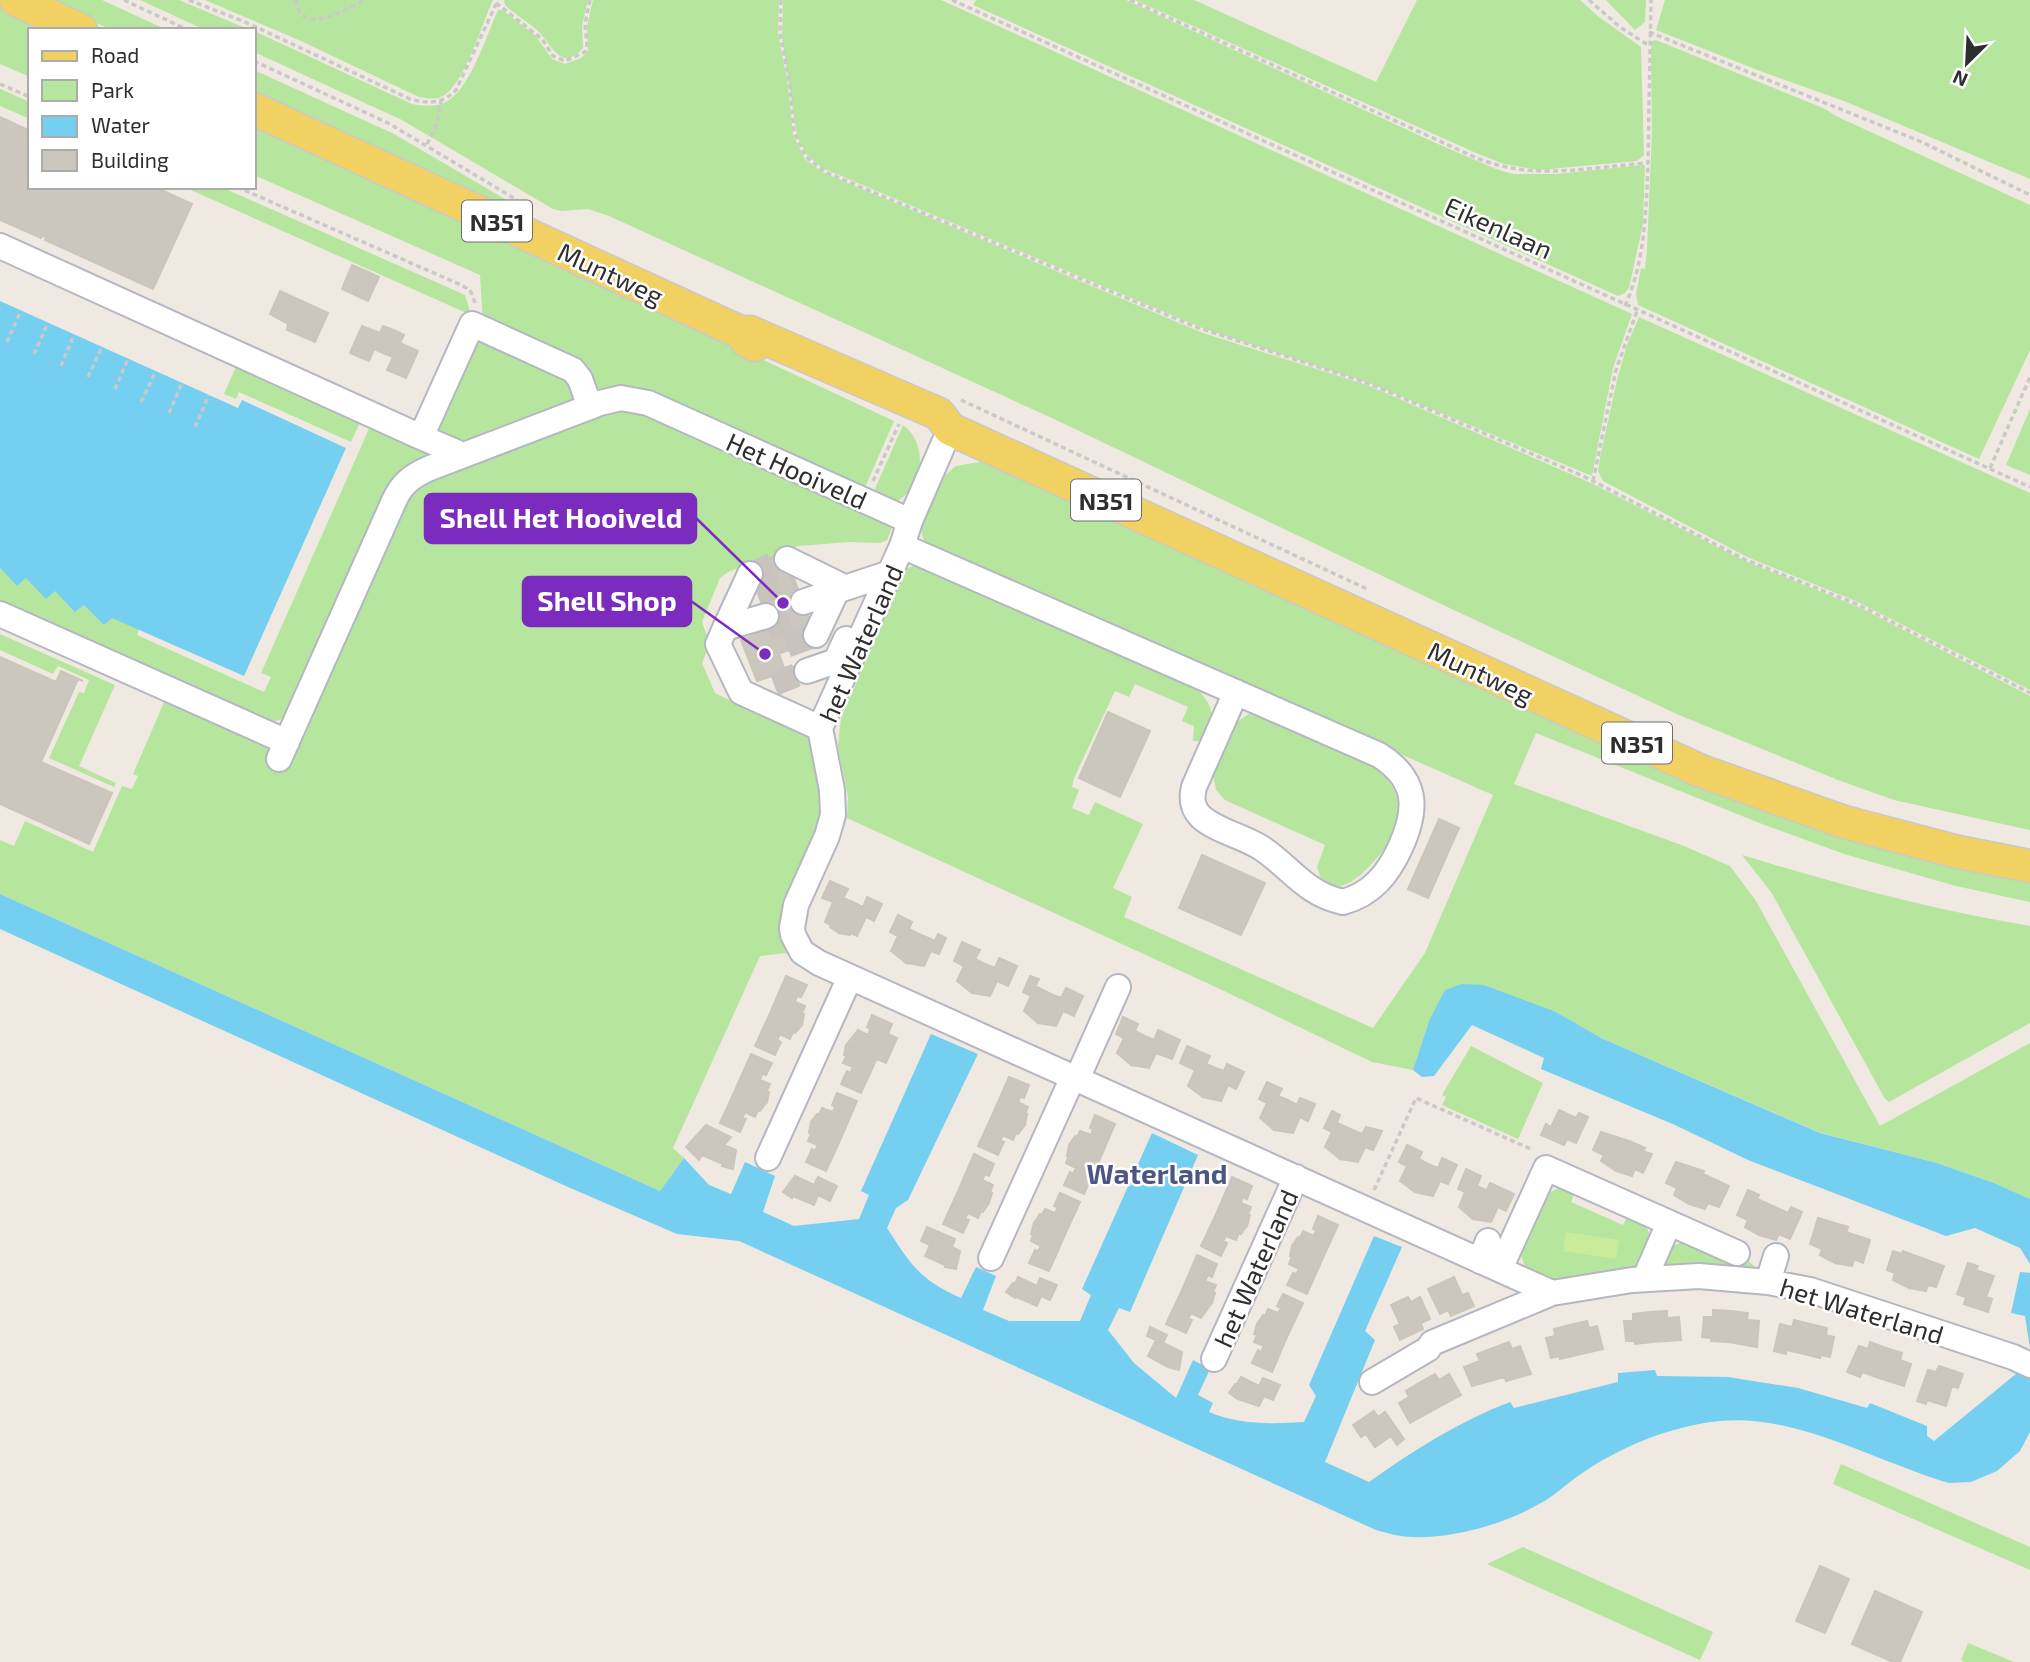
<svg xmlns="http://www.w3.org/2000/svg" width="2030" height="1662" viewBox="0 0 2030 1662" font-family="'Exo 2',sans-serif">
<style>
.green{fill:#b6e59e}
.pitch{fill:#c9ec9a}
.water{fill:#75cff0}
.building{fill:#cbc7bf;stroke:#cbc5ba;stroke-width:2}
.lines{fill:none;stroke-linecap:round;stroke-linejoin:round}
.minor-tunnel{stroke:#c8c4bd;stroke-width:24;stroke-dasharray:24 12;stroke-linecap:butt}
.minor-casing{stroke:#b4b7c1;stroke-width:28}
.major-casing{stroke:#c9c9c9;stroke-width:35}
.path{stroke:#c9c9c9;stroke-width:3.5;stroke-dasharray:5 3.5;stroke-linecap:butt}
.minor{stroke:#fff;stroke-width:24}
.major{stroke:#f2d163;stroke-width:32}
.labels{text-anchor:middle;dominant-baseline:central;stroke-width:5;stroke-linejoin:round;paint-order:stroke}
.shield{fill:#fff;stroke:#6d6d6d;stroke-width:2}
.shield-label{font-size:24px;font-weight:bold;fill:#2e2e2e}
.street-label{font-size:26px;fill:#2e2e2e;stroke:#fff}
.neighbourhood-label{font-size:28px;font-weight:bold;fill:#4d5680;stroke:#fff}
.leader{fill:none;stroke:#7b2cbf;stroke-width:2.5}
.callout-dot{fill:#7b2cbf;stroke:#fff;stroke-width:2.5}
.callout{fill:#7b2cbf;stroke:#7b2cbf;stroke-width:2.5}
.callout-label{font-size:28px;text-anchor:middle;font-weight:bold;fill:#fff}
</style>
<rect width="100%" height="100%" fill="#efe9e1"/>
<!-- green -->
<path class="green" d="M47,0H102L167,30H112Z
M140,0H179L250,30H205Z
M205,0H493C482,23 464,87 441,97C434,100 426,98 419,97L301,41Z
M504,0H588L582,26L583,48C560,74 551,42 536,29C526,21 514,14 505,5Z
M593,0H779L778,34L788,84L793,135L805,159L822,172L1203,333L1367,385L1591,483L1745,561L1861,608L2030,696V830L1894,800L1838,780L1679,715L1441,604L1054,419L609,216L588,209L561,211L553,209L402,120L254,52V31L412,104C422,106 434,107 444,103C469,93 487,34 498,10H502L535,35L552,59L565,64L581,58L588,51L587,26Z
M783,0H941L1632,314L1613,368L1592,476L1369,383L1205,329L822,168L806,154L797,136L782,37Z
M976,0H1126L1438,144L1496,169L1513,174H1557L1643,165H1645L1643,224L1629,288L1625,293L1618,296L973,5Z
M1135,0H1194L1376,82L1417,0H1580L1599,17L1641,47L1644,155L1637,161L1539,170L1504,164L1476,153Z
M1606,0H1646L1645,22L1635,30Z
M1665,0H2030V179L1844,101L1760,71L1656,30Z
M0,6L51,30H30V77L0,64Z
M1656,40L1823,108L1838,117L2030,205V350L1979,459L1638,305L1636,294L1641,268L1645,269L1647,249L1652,132L1651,52L1652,41Z
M254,70L394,134L515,205L553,232L254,95Z
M0,89L30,102V119L0,106Z
M254,122L894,421L866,485L864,487L596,394L483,320L480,275L254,175Z
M184,187H221L447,287L465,295L471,315Z
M1639,317L2030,493V690L1858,602L1747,557L1603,481L1598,471L1600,458L1617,380L1627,345Z
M482,342L501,345L569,376L579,398L464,444L432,433L472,346Z
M238,362L362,418L351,442L239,392L236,399L224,394Z
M632,407L889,520L892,527L887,540L880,543L849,542L798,546L728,572L720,578L702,622L710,644L702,663L715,693L811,739L824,799L818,824L798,875L786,895L781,926L787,953L760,956L673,1148L684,1158L660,1191L0,894V840L14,846L25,821L93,852L122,786L132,789L138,776L133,774L165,700L274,749L403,500L426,479L481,462L603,411Z
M2030,409V475L2006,465Z
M372,422L401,444L404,437L429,451V456L288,718L270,722L0,601V568L17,586L26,578L84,604L104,625L112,617L139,629L137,635L264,692L271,677L261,673Z
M903,425C929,443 924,491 894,502L875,493V489Z
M980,462L994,465L1440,667L2030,880V902L1956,886L1844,854L1762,824L1536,733L1514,784L1684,846L1730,866L1756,901L1880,1126L2030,1043V1199L1994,1183L1937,1163L1821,1133L1601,1038L1556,1012L1429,1021L1413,1070L1372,1062L1220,989L847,818L848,797L838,746L841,718L903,576L898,573L904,569L917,565L1195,686C1216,711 1215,712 1202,741H1193L1194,726L1182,721L1188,707L1135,684L1129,697L1115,691L1074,778L1072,787L1079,790L1072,808L1089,815L1095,802L1143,824L1113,888L1132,897L1124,917L1373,1028L1425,953L1493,795L926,544L922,535L921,524L942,478L956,466Z
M0,634L115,685L79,766L116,783L114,787L49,758L79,692L84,693L89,680L58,666L53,674L0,650Z
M1250,713L1361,759C1406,784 1410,820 1377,858C1365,871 1356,882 1338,887L1322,882L1317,867L1325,845L1225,800L1216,790L1213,774L1234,724Z
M1742,855C1837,884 1932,910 2030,926V1023L1889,1102L1885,1099L1771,892Z
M1471,1046L1543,1083L1518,1139L1442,1105L1446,1097L1442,1095Z
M1561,1187L1576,1189L1571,1202L1623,1225L1629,1213C1633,1216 1640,1219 1643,1223C1659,1240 1645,1263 1628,1271L1551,1281L1528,1269L1524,1264L1519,1249L1544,1195Z
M1685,1242L1740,1253L1757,1269L1668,1270L1662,1265C1667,1251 1670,1244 1685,1242Z
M1841,1464L2030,1547V1570L1833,1484Z
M1523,1547L1713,1632L1700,1660L1487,1564Z
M1968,1643L2014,1662H1964L1961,1660Z"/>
<!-- pitch -->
<path class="pitch" d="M1566,1232L1619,1240L1616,1259L1563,1251Z"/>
<!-- water -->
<path class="water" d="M0,301L238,408L242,400L346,448L244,676L112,618L104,625L84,605L75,612L55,591L46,599L26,578L17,586L0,568Z
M0,894L660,1191L684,1158L709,1185L731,1194L745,1162L775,1176L763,1212L794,1226L859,1219L869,1195L861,1191L931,1034L978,1054L908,1200L896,1208L887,1228C911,1265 920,1280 961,1298L976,1267L996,1276L983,1310L1009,1321H1080L1091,1295L1082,1289L1152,1133L1198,1155L1130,1312L1119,1308L1108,1330L1134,1363L1176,1398L1193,1360L1210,1369L1198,1395L1213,1403L1209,1412C1240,1425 1272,1424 1304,1422L1316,1396L1309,1385L1374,1236L1402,1247L1365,1331L1375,1340L1325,1462L1369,1482C1414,1450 1458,1422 1510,1402L1514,1408L1618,1382V1373L1655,1370L1657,1376L1728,1377L1798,1388L1867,1408L1870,1403L1927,1426V1436L1934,1441L2022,1369L2030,1372V1432L2020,1451L1997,1471L1971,1482L1949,1483C1877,1462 1795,1413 1720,1421C1670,1426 1619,1447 1578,1476C1565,1485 1553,1497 1539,1504C1505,1524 1451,1539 1412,1537C1400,1537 1387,1533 1376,1530L739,1241L677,1234L568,1187L0,929Z
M1462,984L1484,985L1556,1012L1601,1038L1820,1133L1937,1163L1994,1183L2030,1199V1264L2020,1248L1975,1228L1946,1236L1748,1160L1675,1125L1541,1069L1544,1058L1472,1025L1434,1076L1422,1077L1413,1070L1429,1021L1445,990Z
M2020,1272L2030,1273V1348L2025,1316L2011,1313Z"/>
<!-- building -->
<path class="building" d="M0,117L30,131V187H155L192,204L153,289L45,240L46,237L42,236L41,238L0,220Z
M352,265L366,271L355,295L342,289Z
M366,271L379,277L368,301L355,295Z
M280,291L328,313L315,342L287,330L288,324L270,314Z
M362,326L380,333L383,326L394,330L383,353L374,349L369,361L350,353Z
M394,330L404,335L400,343L418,351L406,378L387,370L393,357L383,353Z
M784,552L817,640L781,653L748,566Z
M770,629L785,670L804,663L809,677L777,690L772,676L757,681L741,640Z
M0,657L56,682L61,671L83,681L78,679L41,762L112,793L89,844L0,804Z
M1108,712L1150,731L1120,797L1079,778Z
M1439,819L1459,828L1428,898L1408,889Z
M1202,855L1265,883L1241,935L1179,908Z
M830,881L848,889L843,898L853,902L839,933L830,927L831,925L825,922L833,902L822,898Z
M867,897L882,904L874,921L866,917L857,936L851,933L850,935L839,933L853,902L863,907Z
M898,915L912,922L909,929L919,934L906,963L891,951L898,936L890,932Z
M919,934L935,941L938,934L946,938L939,954L931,951L924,966L906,963Z
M962,942L980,950L975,959L985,964L972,993L957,981L964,966L954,961Z
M999,958L1017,966L1008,986L997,981L990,996L972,993L985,964L995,968Z
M786,976L807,985L801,997L797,996L795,1002L805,1006L802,1013L804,1014L802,1025L771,1011Z
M1030,976L1039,979L1035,986L1051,994L1038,1023L1024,1011L1031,996L1023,992Z
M1066,988L1083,996L1074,1016L1063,1011L1056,1026L1038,1023L1051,994L1061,998Z
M771,1011L802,1025L795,1033L793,1032L790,1039L780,1034L777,1040L781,1042L775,1055L755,1046Z
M872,1015L892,1024L888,1034L897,1038L886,1063L846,1045L858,1030L868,1035L870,1029L867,1027Z
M1123,1017L1138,1024L1135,1031L1145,1036L1131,1065L1117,1053L1124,1038L1116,1034Z
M1158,1030L1180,1040L1172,1059L1156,1053L1149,1068L1131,1065L1145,1036L1154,1040Z
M846,1045L877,1058L861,1093L841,1084L847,1071L850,1073L853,1067L843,1063L846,1056L844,1055Z
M1187,1046L1210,1056L1206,1064L1216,1068L1203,1097L1188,1086L1195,1070L1180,1063Z
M751,1054L772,1063L766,1075L762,1074L760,1080L770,1084L767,1091L769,1092L767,1102L736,1088Z
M1227,1064L1244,1072L1236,1089L1228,1085L1221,1101L1203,1097L1216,1068L1224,1071Z
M1009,1077L1029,1085L1024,1098L1020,1097L1018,1102L1028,1107L1025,1114H1027L1025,1125L994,1111Z
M1267,1082L1282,1089L1278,1096L1288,1100L1274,1130L1260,1118L1267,1103L1259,1099Z
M736,1088L767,1102L760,1111L758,1110L755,1117L745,1112L742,1118L746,1119L740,1132L720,1123Z
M837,1093L857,1101L842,1136L811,1122L817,1114L819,1115L822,1108L833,1112L835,1107L832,1105Z
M1300,1098L1315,1104L1308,1121L1300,1117L1293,1133L1274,1130L1288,1100L1297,1105Z
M1559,1110L1576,1118L1579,1113L1588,1117L1576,1143L1567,1139L1564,1145L1541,1135L1546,1124L1551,1127Z
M994,1111L1025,1125L1018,1134L1016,1133L1013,1140L1003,1135L1000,1141L1004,1142L998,1155L978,1146Z
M1332,1111L1340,1115L1337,1123L1353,1130L1340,1159L1325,1147L1332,1132L1324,1128Z
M1095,1115L1115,1124L1100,1159L1069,1145L1075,1136L1077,1137L1080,1131L1091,1135L1093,1129L1090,1128Z
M811,1122L842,1136L826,1171L806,1162L812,1149L815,1151L818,1145L808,1141L811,1134L809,1133Z
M706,1125L731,1137L724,1145L736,1150L733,1169L722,1166L723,1164L702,1155L699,1160L686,1147Z
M1366,1127L1382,1131L1373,1150L1365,1147L1358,1162L1340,1159L1353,1130L1362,1134Z
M1601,1132L1629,1141L1616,1171L1601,1161L1604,1155L1593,1150Z
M1629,1141L1645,1148L1643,1151L1652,1154L1643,1173L1635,1169L1632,1176L1616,1171Z
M1069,1145L1100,1159L1084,1194L1064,1185L1070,1172L1073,1174L1076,1168L1066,1163L1069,1156H1067Z
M1407,1145L1422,1152L1419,1159L1428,1164L1415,1192L1400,1181L1407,1166L1399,1162Z
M974,1154L994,1164L989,1176L985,1174L982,1180L993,1185L990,1192L992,1193L989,1203L959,1189Z
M1442,1158L1457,1165L1448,1184L1440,1181L1433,1196L1415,1192L1428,1164L1438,1168Z
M1676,1162L1704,1171L1689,1204L1674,1195L1677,1188L1666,1183Z
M1466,1169L1481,1176L1477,1186L1486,1190L1473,1219L1459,1207L1465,1192L1458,1189Z
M1703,1174L1729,1186L1719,1207L1708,1203L1705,1209L1689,1204Z
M795,1176L814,1185L818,1177L837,1186L830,1201L818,1195L814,1205L793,1196L792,1198L783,1192Z
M1232,1177L1252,1186L1247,1199L1243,1197L1241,1203L1251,1207L1248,1214L1250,1215L1247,1226L1217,1212Z
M1490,1183L1514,1194L1506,1211L1498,1207L1491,1222L1473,1219Z
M959,1189L989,1203L983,1212L981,1211L978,1218L968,1213L965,1219L969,1220L963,1233L943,1224Z
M1748,1190L1759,1195L1757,1199L1773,1206L1759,1235L1745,1227L1748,1220L1737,1215Z
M1060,1193L1080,1202L1064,1237L1034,1223L1040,1214L1042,1215L1045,1209L1055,1213L1058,1207L1054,1206Z
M1773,1206L1788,1213L1791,1207L1802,1212L1790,1239L1779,1234L1776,1240L1759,1235Z
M1217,1212L1247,1226L1241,1234L1239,1233L1236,1240L1226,1236L1223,1241L1227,1243L1221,1256L1201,1246Z
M1318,1216L1338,1225L1322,1260L1292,1246L1298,1237L1300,1238L1303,1231L1314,1236L1316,1230L1313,1229Z
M1818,1218L1848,1227L1835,1263L1820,1255L1822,1249L1810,1244Z
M1034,1223L1064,1237L1049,1271L1029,1263L1035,1250L1038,1251L1041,1246L1031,1241L1033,1234H1031Z
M927,1227L955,1239L952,1247L960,1251L956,1269L945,1267V1265L925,1256L930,1245L921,1241Z
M1846,1232L1870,1240L1863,1263L1854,1259L1852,1266L1835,1263Z
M1292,1246L1322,1260L1307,1294L1287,1285L1293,1273L1296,1274L1299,1269L1289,1264L1292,1257L1290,1256Z
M1893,1251L1902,1254L1903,1251L1919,1257L1909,1288L1893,1280L1895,1273L1887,1270Z
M1197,1255L1217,1264L1212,1277L1208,1275L1205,1281L1216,1285L1213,1292L1215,1293L1212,1303L1182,1290Z
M1919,1257L1944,1266L1936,1287L1928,1285L1926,1291L1909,1288Z
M1968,1263L1978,1266L1976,1270L1994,1276L1986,1297L1992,1299L1988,1312L1964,1304L1966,1297L1957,1294Z
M1018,1277L1037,1286L1040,1278L1057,1285L1050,1300L1041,1296L1037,1306L1016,1297L1015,1298L1006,1292L1013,1283L1015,1284Z
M1454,1277L1462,1295L1468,1293L1474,1306L1451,1316L1448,1310L1440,1314L1428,1289Z
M1182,1290L1212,1303L1201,1318L1191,1313L1188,1319L1192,1320L1186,1333L1166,1324Z
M1283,1294L1303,1303L1287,1337L1257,1324L1263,1315L1265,1316L1268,1309L1278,1313L1281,1308L1277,1306Z
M1408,1297L1411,1302L1420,1297L1430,1319L1421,1323L1423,1329L1400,1340L1394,1327L1400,1324L1391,1305Z
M1713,1310L1731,1311L1728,1342L1711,1341V1338L1702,1337L1704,1317H1713Z
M1667,1311V1318L1679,1317L1681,1340L1652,1342L1650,1312Z
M1731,1311L1748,1313L1747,1320L1759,1321L1757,1347L1728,1342Z
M1650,1312L1652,1342L1635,1344V1341H1626L1624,1321H1633V1314Z
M1794,1320L1810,1324L1804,1354L1787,1350L1786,1354L1774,1351L1780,1324L1792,1327Z
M1587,1321L1589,1328L1597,1326L1603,1349L1577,1355L1570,1325Z
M1257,1324L1287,1337L1272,1372L1252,1363L1258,1350L1261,1352L1264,1346L1254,1342L1257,1335L1254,1334Z
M1810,1324L1827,1328L1826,1335L1834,1337L1830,1357L1821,1355L1820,1358L1804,1354Z
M1570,1325L1577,1355L1560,1359V1356L1551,1358L1546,1338L1555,1336L1554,1329Z
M1150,1327L1167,1335L1163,1343L1182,1352L1179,1370L1168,1367L1148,1356L1156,1340L1147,1336Z
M1509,1342L1512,1349L1520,1346L1531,1374L1506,1381L1493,1348Z
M1870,1342L1886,1348L1876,1377L1862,1372L1860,1377L1847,1372L1859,1346L1868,1349Z
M1493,1348L1504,1377L1472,1386L1464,1367L1480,1361L1477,1354Z
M1886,1348L1902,1353L1900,1360L1911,1364L1904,1386L1876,1377Z
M1939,1366L1963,1374L1958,1388L1952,1386L1946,1406L1927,1400L1926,1404L1917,1401L1928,1370L1936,1372Z
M1435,1374L1439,1380L1449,1374L1461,1395L1435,1409L1421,1382Z
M1241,1377L1259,1386L1263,1378L1280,1385L1273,1400L1264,1396L1259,1406L1238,1399L1229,1393L1235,1384H1237Z
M1421,1382L1435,1409L1410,1423L1399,1403L1409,1397L1406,1391Z
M1374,1411L1378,1417L1385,1412L1404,1439L1397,1445L1391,1436L1375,1447L1366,1434L1361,1437L1353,1425Z
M1820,1566L1849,1579L1825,1633L1796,1621Z
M1875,1591L1922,1612L1900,1662H1893L1852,1644Z"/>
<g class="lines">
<!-- minor-tunnel -->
<path class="minor-tunnel" d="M750,574L787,559
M757,594L795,580
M774,613L786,646L816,635
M774,684L807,671"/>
<!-- minor casing -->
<g class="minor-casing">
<path id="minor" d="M0,246L421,437
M950,429L910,521L902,546L820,728L832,790L833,815L827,836L796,905L792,928L793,935L802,952L819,963L1552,1293
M463,455L421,437L472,324L573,370L580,379L590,407
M902,546L1379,755C1418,780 1418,809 1400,848C1388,874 1372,894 1343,902C1306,894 1292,869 1263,849C1244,836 1218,832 1201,817C1192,808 1191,799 1194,787L1236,692
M787,559L844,587
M803,602L890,573
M0,614L287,742
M766,616L725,628L718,644L741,692L820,728
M725,628L750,574
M816,635L837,590
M807,671L836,661L846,639
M279,759L394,501C402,483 412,476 430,468L600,403L621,398L648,403L910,521
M1077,1079L1118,987
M768,1158L850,977
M991,1258L1073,1077
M1480,1261L1488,1241
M1500,1269L1546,1168L1737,1253
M1648,1278V1271L1669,1223
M1768,1282L1776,1256
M1214,1359L1296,1177
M1372,1382L1428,1349L1432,1343L1552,1293L1632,1280L1699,1276L1768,1282L1810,1290L2013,1357L2030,1365"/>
</g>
<!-- major casing -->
<g class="major-casing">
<path id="major" d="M16,0L81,30
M254,109L740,332L747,341L755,345
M740,332H750L939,414L950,429L1701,771L1844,822L1958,852L2030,866"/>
</g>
<!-- path -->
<path class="path" d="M124,0L188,30
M189,0L245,22L410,99C428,104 443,104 456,90L498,0
M296,0C300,38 347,9 365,0
M781,0L780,34L790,85L794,132L805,156L825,172L1196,327L1370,384L1583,476L1746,560L1859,605L2030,693
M952,0L2030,487
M1130,0L1479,159C1537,181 1589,167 1648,163L1651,0
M1589,0L1620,27L1648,45
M496,3L542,39L553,56L565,61L585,52L587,45L585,24L590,0
M1649,32L1922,142L2030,195
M254,61L388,123L517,200
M0,84L30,97
M427,144L436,126L441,101
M237,187L459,284L470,290L476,305
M1625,306C1645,262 1646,211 1648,163
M7,342L21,310
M34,354L48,323
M61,366L74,335
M88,377L102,347
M115,389L128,359
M961,400L1367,589
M141,402L156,371
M169,413L182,383
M195,427L209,395
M1990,468L2030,377
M873,481L899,424
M1593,481L1616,370L1637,311
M1374,1190L1416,1098L1533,1150"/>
<!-- minor -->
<use href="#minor" class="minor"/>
<!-- major -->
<use href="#major" class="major"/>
</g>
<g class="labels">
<!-- shield labels -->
<g class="shield">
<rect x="462" y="200.5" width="70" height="41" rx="5"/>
<rect x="1071" y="479.5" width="70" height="41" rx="5"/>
<rect x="1602" y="722.5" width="70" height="41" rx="5"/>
</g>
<g class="shield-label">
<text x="497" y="221">N351</text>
<text x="1106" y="500">N351</text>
<text x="1637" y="743">N351</text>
</g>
<!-- street labels -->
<g class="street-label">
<text transform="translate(1499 227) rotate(24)">Eikenlaan</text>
<text transform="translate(611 273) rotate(25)">Muntweg</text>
<text transform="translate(797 470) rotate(24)">Het Hooiveld</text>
<text transform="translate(860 643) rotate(-66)">het Waterland</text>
<text transform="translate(1481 672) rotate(25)">Muntweg</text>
<text transform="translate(1255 1268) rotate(-66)">het Waterland</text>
<text transform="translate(1862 1310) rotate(17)">het Waterland</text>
</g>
<!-- neighbourhood labels -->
<g class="neighbourhood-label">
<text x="1157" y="1173">Waterland</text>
</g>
</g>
<!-- callouts -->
<path class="leader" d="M783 603L696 518M765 654L691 601"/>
<g class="callout-dot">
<circle cx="783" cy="603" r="7"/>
<circle cx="765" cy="654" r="7"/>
</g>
<g class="callout">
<rect x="425" y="494" width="271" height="49" rx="7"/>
<rect x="523" y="577" width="168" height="49" rx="7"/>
</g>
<g class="callout-label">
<text x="561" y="528">Shell Het Hooiveld</text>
<text x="607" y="611">Shell Shop</text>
</g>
<!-- legend -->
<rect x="28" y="28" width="228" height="161" fill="#ffffff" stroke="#ababab" stroke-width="2"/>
<rect x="42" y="51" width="35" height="10" fill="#f2d163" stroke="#ababab" stroke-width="2"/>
<text x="91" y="63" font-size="21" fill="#2e2e2e">Road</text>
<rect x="42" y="80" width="35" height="21" fill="#b6e59e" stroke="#ababab" stroke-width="2"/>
<text x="91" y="98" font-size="21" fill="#2e2e2e">Park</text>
<rect x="42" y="116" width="35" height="21" fill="#75cff0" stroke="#ababab" stroke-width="2"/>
<text x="91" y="133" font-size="21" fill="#2e2e2e">Water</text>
<rect x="42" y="150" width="35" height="21" fill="#cbc7bf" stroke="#ababab" stroke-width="2"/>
<text x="91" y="168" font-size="21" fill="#2e2e2e">Building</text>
<!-- north arrow -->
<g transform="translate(1967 63) rotate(204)" stroke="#ffffff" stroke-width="5" paint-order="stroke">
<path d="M0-5L12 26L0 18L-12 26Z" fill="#2e2e2e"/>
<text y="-10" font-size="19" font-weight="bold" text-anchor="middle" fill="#2e2e2e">N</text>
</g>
</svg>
